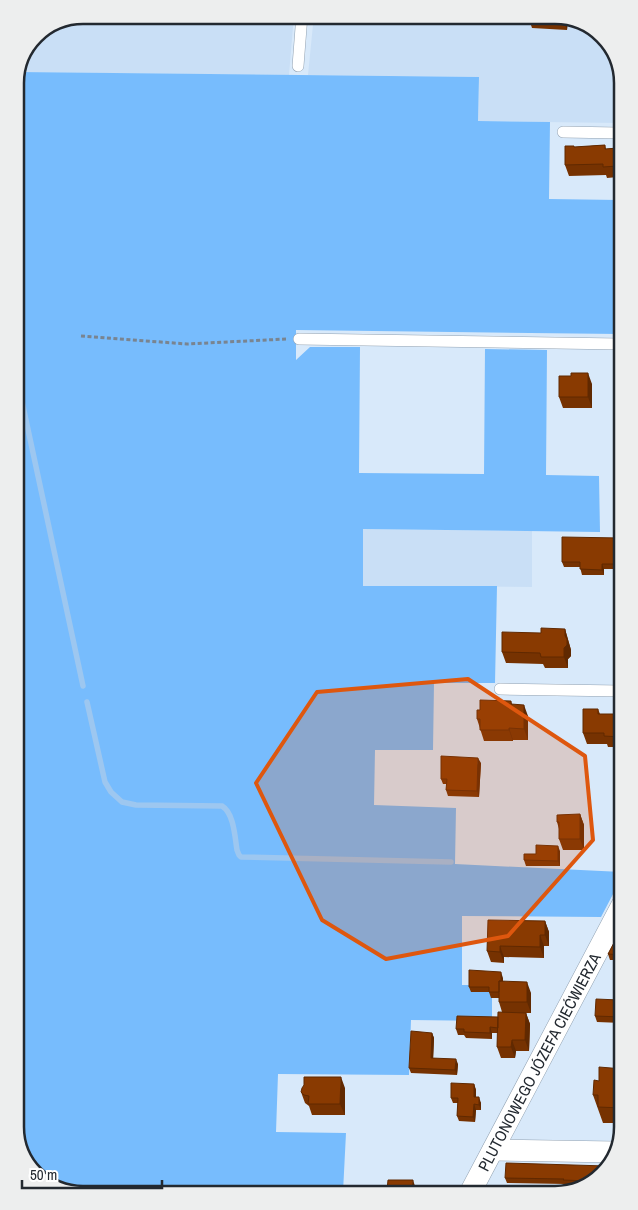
<svg xmlns="http://www.w3.org/2000/svg" width="638" height="1210" viewBox="0 0 638 1210" font-family="'Archivo Narrow',sans-serif">
<style>
.built{fill:#c9dff6}
.green{fill:#77bcfd}
.lines{fill:none;stroke-linecap:round;stroke-linejoin:round}
.stream{stroke:#9dc7f0;stroke-width:5.5}
.service-casing{stroke:#92a2b2;stroke-width:12}
.minor-casing{stroke:#92a2b2;stroke-width:22}
.path{stroke:#798490;stroke-width:3;stroke-dasharray:4 2.5;stroke-linecap:butt}
.service{stroke:#fff;stroke-width:11}
.minor{stroke:#fff;stroke-width:21}
.wall{fill:#763201}
.shaded-wall{fill:#602901}
.building{fill:#893a01;stroke:#602901}
.marked{fill:#de570e;fill-opacity:0.2;stroke:#de570e;stroke-width:4;stroke-linejoin:round}
.labels{text-anchor:middle;dominant-baseline:central;stroke-width:5;stroke-linejoin:round;paint-order:stroke}
.street-label{font-size:16px;fill:#232930;stroke:#fff}
.rim{fill:none;stroke:#232930;stroke-width:2.5}
</style>
<rect width="100%" height="100%" fill="#d8e9fa"/>
<!-- built -->
<path class="built" d="M83,15H294L289,75L18,72L35,35Z
M314,15H560L596,29L618,57V123L478,121L479,77L308,75Z
M363,529L532,531V587L362,586Z"/>
<!-- green -->
<path class="green" d="M18,72L479,77L478,121L550,122L549,199L618,200L619,334L296,330V360L310,347H360L359,473L484,474L485,349L547,350L546,475L599,476L600,532L363,529V586H497L495,683H434L433,750H375L374,805L456,808L455,864L622,872V877L601,917L462,916V985H471L492,992V1021L411,1020L409,1075L278,1074L276,1132L346,1133L343,1192L79,1195L45,1183L20,1153L15,79Z
M616,589H620L621,686H614Z"/>
<g class="lines">
<!-- stream -->
<path class="stream" d="M17,378L83,686
M87,702L105,782L111,792L122,802L136,805L222,806C234,813 235,838 237,850L239,855L241,857L451,862"/>
<!-- service casing -->
<g class="service-casing">
<path id="service" d="M298,66L302,15
M563,132L618,133
M299,339L619,344
M500,689L621,691"/>
</g>
<!-- minor casing -->
<g class="minor-casing">
<g id="minor">
<path d="M493,1150L615,1152"/>
<path id="s1" d="M471,1191L622,905"/>
</g>
</g>
<!-- path -->
<path class="path" d="M81,336L187,344L286,339"/>
<!-- service -->
<use href="#service" class="service"/>
<!-- minor -->
<use href="#minor" class="minor"/>
</g>
<!-- wall -->
<path class="wall" d="M568,18L567,30L532,28L530,22Z
M605,145L606,149L618,148V177L607,178L606,175L569,176L565,165L575,147Z
M619,374V409L615,398Z
M571,376L592,384V408H563L559,397Z
M620,538V569H604V575H582L580,567H564L562,562Z
M565,629L571,650V656L568,659V668H545L543,664L506,663L502,652L541,633Z
M511,701L512,704L528,716V740H513V741H484L477,719L480,710Z
M598,709L600,714H621V747H608L607,744H587L583,733Z
M481,763L479,797L448,796L446,790L447,784H443L441,779Z
M580,814L584,825V850H563L559,839V829L557,822Z
M560,851V866H526L524,860L536,854Z
M545,921L549,932V946H544V958L504,957V963L491,962L487,951Z
M622,938V960H610L608,954Z
M503,978V981L531,993V1013H526L530,1024L529,1051H516L515,1058H501L497,1047L498,1033H492V1039L466,1038L464,1035H458L456,1029L498,1017L502,1012L499,1002V998H491L489,992H471L469,987Z
M622,995V1023L597,1022L595,1016L619,1000Z
M622,1025L623,1066H619L615,1054Z
M432,1033L434,1038L433,1058L458,1064L457,1075L411,1073L409,1068Z
M623,1069V1123H603L593,1095L599,1081Z
M474,1084L476,1090V1097L481,1103V1110H476L475,1122L459,1121L457,1116L458,1103H453L451,1098Z
M345,1088V1115H312L309,1106L305,1103L301,1092Z
M606,1170L586,1186L565,1185V1184L507,1183L505,1178Z"/>
<!-- shaded-wall -->
<path class="shaded-wall" d="M566,17L568,18L567,30L565,24Z
M588,373L592,384V408L588,397Z
M602,564L604,569V575L602,570Z
M565,629L571,650V656L568,659V668L564,657Z
M524,705L528,716V740L524,729Z
M509,728L513,740V741L509,730Z
M478,758L481,763L479,797L477,791Z
M580,814L584,825V850L580,839Z
M558,846L560,851V866L558,861Z
M545,921L549,932V946L545,935Z
M540,935L544,946V958L540,947Z
M500,946L504,957V963L500,952Z
M501,972L503,978V998L501,992Z
M527,982L531,993V1013L527,1002Z
M526,1013L530,1024L529,1051L525,1040Z
M490,1027L492,1033V1039L490,1033Z
M432,1033L434,1038L433,1063L431,1058Z
M512,1040L516,1051L515,1058L511,1047Z
M456,1059L458,1064L457,1075L455,1070Z
M341,1077L345,1088V1115L340,1104Z
M474,1084L476,1090V1103L474,1097Z
M479,1097L481,1103V1110L479,1105Z
M474,1104L476,1110L475,1122L473,1117Z
M413,1180L415,1186V1191H412Z"/>
<!-- building -->
<path class="building" d="M531,15H560L566,17L565,24L530,22Z
M605,145V149L618,148V166L603,167V164L565,165V146H574V147Z
M571,373H588V397H559V376H571Z
M616,374H619V398H615Z
M562,537L620,538V564H602V570L580,569V562H562Z
M541,628L565,629V636L567,639V645L564,648V657H541L540,653L502,652V632L541,633Z
M480,700L511,701V704L524,705V729L509,728V730H480V719H477V710H480Z
M583,709H598V714H621V737L604,736V733H583Z
M441,756L478,758L477,791L446,790L447,779H441Z
M580,814V839H559V822H557V815Z
M536,845L558,846V861L524,860V854H536Z
M488,920L545,921V935H540V947L500,946V952L487,951Z
M617,937L622,938V955L608,954Z
M469,970L501,972V981H499V992H489V987H469Z
M499,981L527,982V1002H499Z
M619,995H622V1017L595,1016L596,999L619,1000Z
M498,1012L526,1013L525,1040H512L511,1047H497Z
M457,1016L498,1017V1028L490,1027V1033L464,1032V1029H456Z
M615,1025H622L623,1055L615,1054Z
M411,1031L432,1033L431,1058L456,1059L455,1070L409,1068Z
M599,1067L623,1069V1108L598,1107V1095H593L594,1080L599,1081Z
M304,1077H341L340,1104H308L309,1096L304,1095L301,1092L302,1088L304,1085Z
M451,1083L474,1084V1097H479V1105L474,1104L473,1117L457,1116L458,1098H451Z
M506,1163L606,1166V1170L589,1184V1181L563,1180L564,1179L505,1178Z
M388,1180H413L412,1191L382,1192V1190H387Z"/>
<!-- marked area -->
<path class="marked" d="M468,679L585,756L593,840L508,936L386,959L322,920L256,783L317,692Z"/>
<g class="labels">
<!-- street labels -->
<g class="street-label">
<text stroke="none"><textPath href="#s1" startOffset="146">PLUTONOWEGO JÓZEFA CIEĆWIERZA</textPath></text>
</g>
</g>
<!-- crop -->
<path d="M0 0H638V1210H0ZM83 24H555A59 59 0 0 1 614 83V1127A59 59 0 0 1 555 1186H83A59 59 0 0 1 24 1127V83A59 59 0 0 1 83 24Z" fill="#edeeee" fill-rule="evenodd"/>
<path class="rim" d="M83 24H555A59 59 0 0 1 614 83V1127A59 59 0 0 1 555 1186H83A59 59 0 0 1 24 1127V83A59 59 0 0 1 83 24Z"/>
<!-- scale -->
<path d="M22 1180v8h140v-8" fill="none" stroke="#232930" stroke-width="2.5"/>
<text x="30" y="1180" font-size="15" fill="#232930" stroke="#ffffff" stroke-width="4" paint-order="stroke">50 m</text>
</svg>
